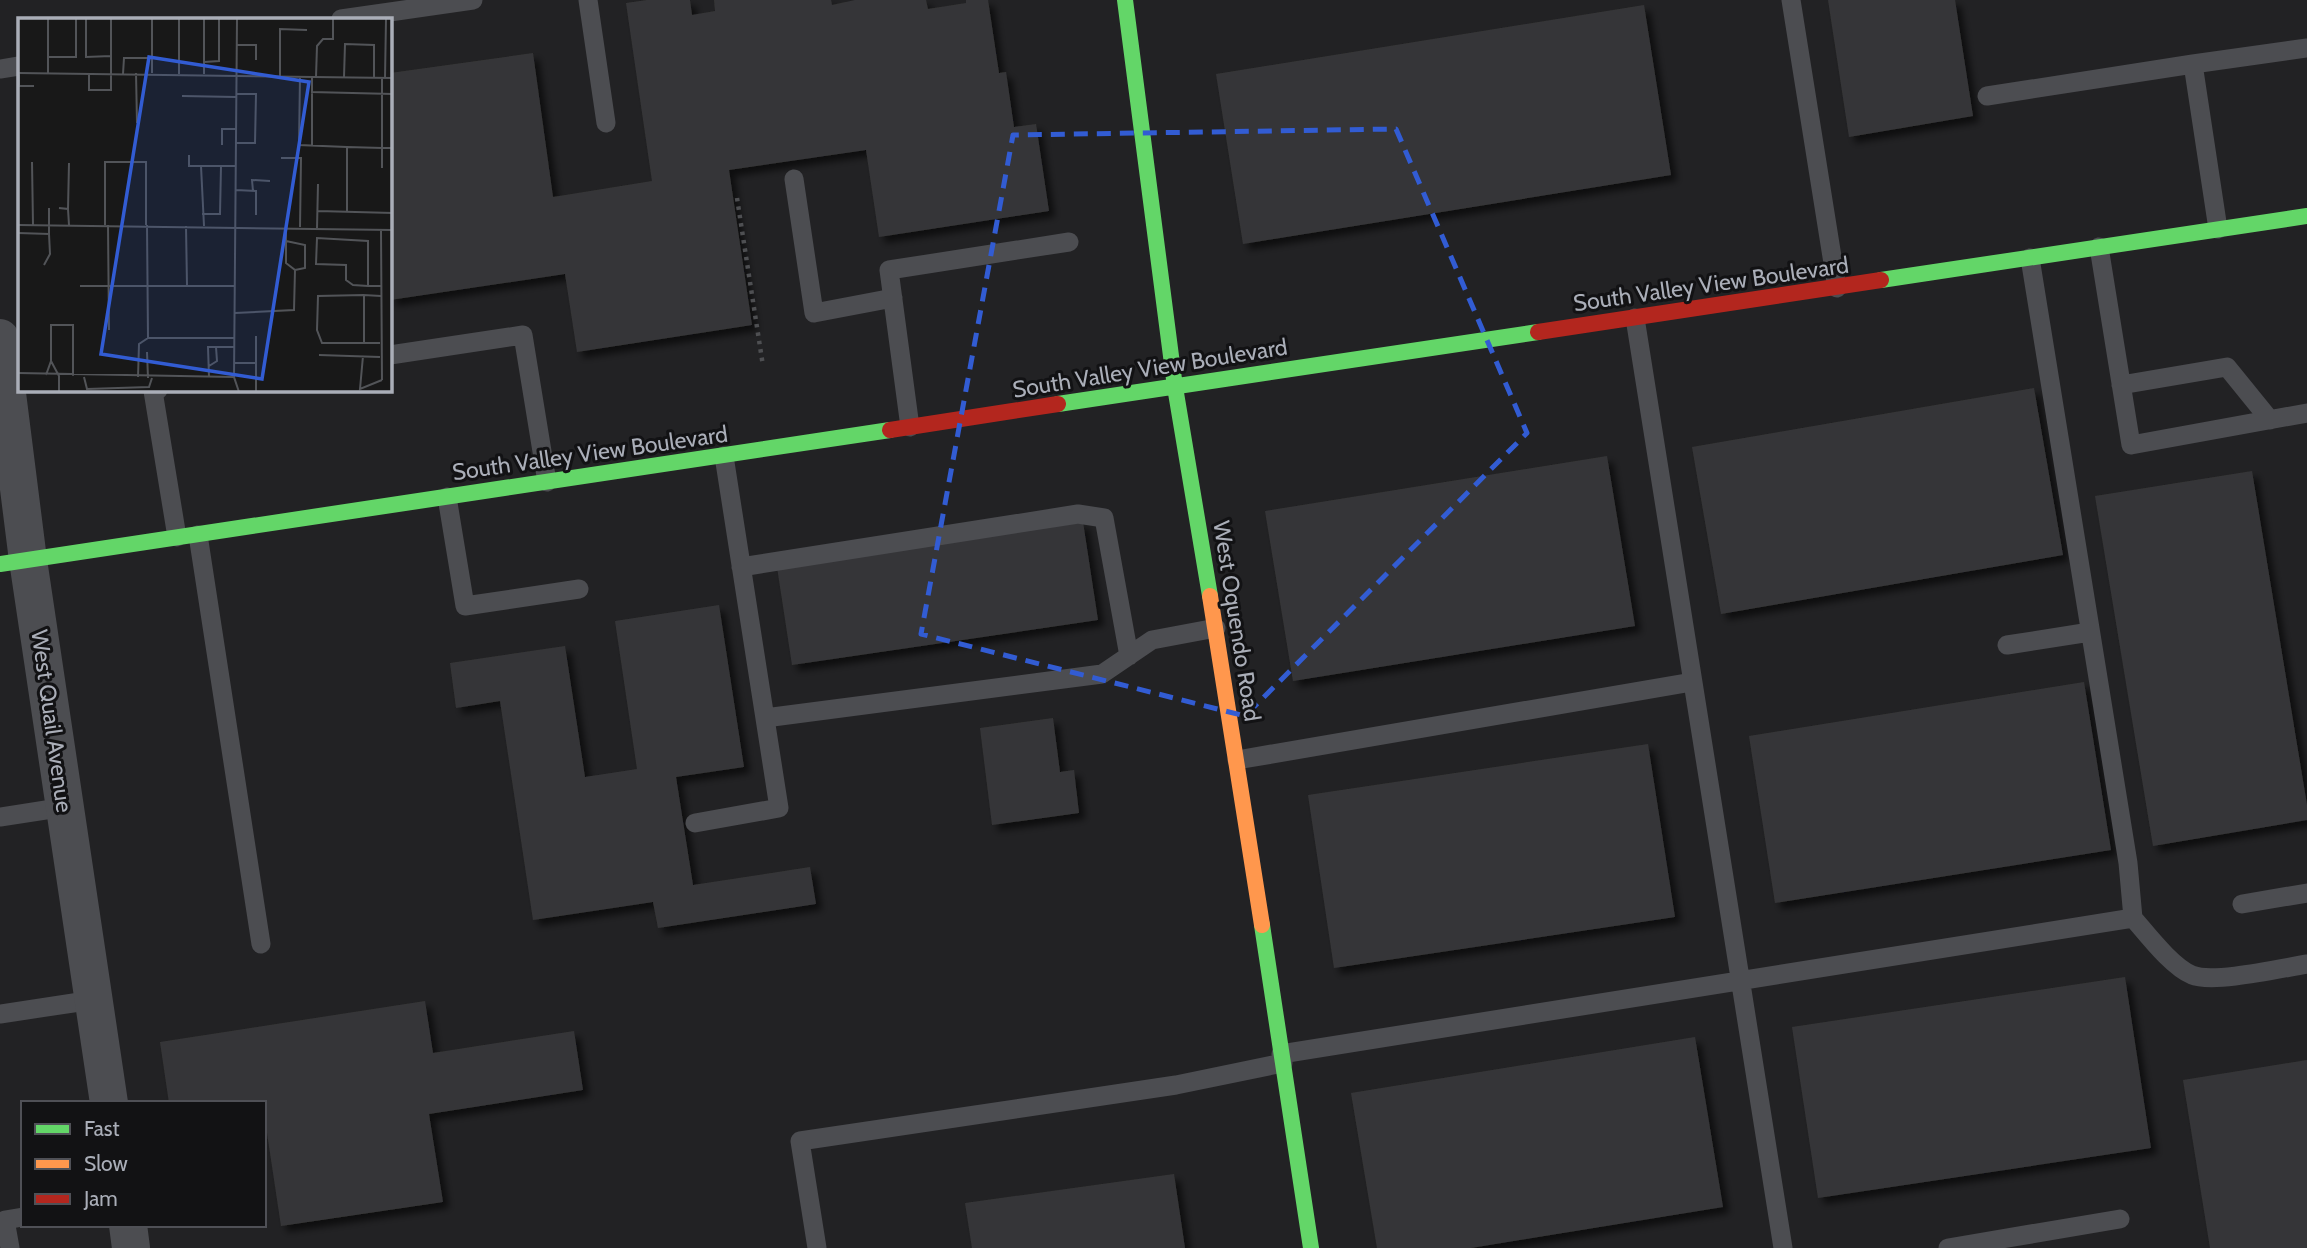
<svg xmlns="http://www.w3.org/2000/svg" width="2307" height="1248" viewBox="0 0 2307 1248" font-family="Cabin,sans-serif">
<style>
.built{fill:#222224;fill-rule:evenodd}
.building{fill:#363637;filter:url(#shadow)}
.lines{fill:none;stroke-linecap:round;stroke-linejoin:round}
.path{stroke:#4e4f52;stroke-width:4.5;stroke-dasharray:3.5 5;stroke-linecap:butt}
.lane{stroke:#4c4d51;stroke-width:19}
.street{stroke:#4c4d51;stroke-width:38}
.fast{stroke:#63d668;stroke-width:16}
.slow{stroke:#ff974d;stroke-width:16}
.jam{stroke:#b3261e;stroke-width:16}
.marked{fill:none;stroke:#325cd3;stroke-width:5;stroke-dasharray:14 9;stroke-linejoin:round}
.labels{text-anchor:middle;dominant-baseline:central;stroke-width:6;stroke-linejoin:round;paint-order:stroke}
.street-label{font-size:23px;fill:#aaaeb8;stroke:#121214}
.inset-road{fill:none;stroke:#525458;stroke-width:2}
.view{fill:#325cd3;fill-opacity:0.15;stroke:#325cd3;stroke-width:3.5}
.inset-edge{fill:none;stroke:#aaaeb8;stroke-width:3.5}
</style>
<defs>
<filter id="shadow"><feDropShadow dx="6" dy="6" stdDeviation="3.5" flood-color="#0009"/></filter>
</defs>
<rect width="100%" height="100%" fill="#181818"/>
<!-- built -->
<path class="built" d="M0,0H2307V1248H0ZM19,19H390V390H19ZM23,1103H264V1225H23Z"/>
<!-- building -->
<path class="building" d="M647,0H690L692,15L715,11L714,0H831L832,5L855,0H926L928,9L966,3V0H988L999,73L1006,72L1014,127L1036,124L1049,211L879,237L866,150L729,170L752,325L577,352L565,274L390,300V73L533,53L553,197L652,181L626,3Z
M1828,0H1955L1973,116L1849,137Z
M1644,5L1671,175L1243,244L1216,74Z
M2034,388L2063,555L1721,614L1692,447Z
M1607,456L1635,626L1293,681L1265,511Z
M2252,471L2307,805V820L2153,846L2095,496Z
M1083,522L1098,620L792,665L777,567Z
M719,605L744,767L676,777L693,885L810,867L816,904L658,928L653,902L533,920L500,701L456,708L450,663L565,646L585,777L637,769L615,621Z
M2084,682L2111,850L1775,903L1749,736Z
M1053,718L1060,772L1074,770L1079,813L992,825L980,728Z
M1648,744L1675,917L1334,968L1308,795Z
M2125,977L2151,1148L1818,1198L1792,1027Z
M425,1001L433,1053L574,1031L583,1090L429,1114L443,1202L281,1226L267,1133L264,1134V1103H169L160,1042Z
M1695,1037L1723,1207L1471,1248H1377L1351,1093Z
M2307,1060V1248H2210L2183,1080Z
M1174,1174L1185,1248H972L965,1203Z"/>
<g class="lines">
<!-- path -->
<path class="path" d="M737,198L763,366"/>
<!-- lane -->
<path class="lane" d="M588,0L606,123
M1791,0L1837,288
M341,19L473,0
M0,69L19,66
M1987,96L2193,64
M794,179L814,313L893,298
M2218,229L2193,64L2307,48
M2099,247L2131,445L2307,413
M2030,258L2128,863L2133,918
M1635,318L1783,1248
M390,355L523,335L547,482
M2121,385L2227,367L2270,420
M158,390L153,391L177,537
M910,427L889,270L1069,242
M447,497L465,606L579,589
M198,535L261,944
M741,567L1078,514L1104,518L1129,656
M2007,645L2090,632
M765,718L1102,674L1152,640L1216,628
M1237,760L1692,682
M0,817L65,807
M695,823L779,808L724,456
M2242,904L2307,893
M0,1014L93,1000
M1281,1054L2133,918C2147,934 2172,967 2192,975C2213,984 2282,968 2307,964
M10,1248L5,1220L23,1217
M817,1248L800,1141L1176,1085L1283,1063
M1948,1248L2120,1219"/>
<!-- street -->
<path class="street" d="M0,338L28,560L109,1103
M128,1225L131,1248"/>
<!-- fast -->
<path class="fast" d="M1125,0L1175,387L1210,596
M1881,280L2307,216
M1058,404L1538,332
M0,564L890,430
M1262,925L1311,1248"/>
<!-- slow -->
<path class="slow" d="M1210,596L1262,925"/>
<!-- jam -->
<path class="jam" d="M1538,332L1881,280
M890,430L1058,404"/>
</g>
<!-- marked area -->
<path class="marked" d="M1396,129L1527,433L1245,716L921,634L1013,135Z"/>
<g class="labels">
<!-- street labels -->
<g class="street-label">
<text transform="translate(1711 284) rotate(-8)">South Valley View Boulevard</text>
<text transform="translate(1150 368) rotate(-9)">South Valley View Boulevard</text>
<text transform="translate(590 453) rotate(-8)">South Valley View Boulevard</text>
<text transform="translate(1237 621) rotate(81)">West Oquendo Road</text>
<text transform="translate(52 721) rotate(82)">West Quail Avenue</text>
</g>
</g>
<!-- overview -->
<g transform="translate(18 18)">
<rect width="374" height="374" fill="#181818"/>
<path class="inset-road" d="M30,1V55M68,1V39L93,38M161,1V56M186,1V56M219,1L216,359L221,374M219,27H238V42M30,39H58V1M134,40V1M186,44L201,43V1M0,55L375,60M1,55V68H16M71,55V72H93V1M118,55L119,105M105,56L106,40H134V55M262,58V11L289,12M282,58L281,127L329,129L364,130V60M294,58V74L375,76M298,59L299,28L305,21H315V1M326,59L327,26L356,27V60M367,60L368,1M164,78L218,79M218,125H237L238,76H218M204,127V111H218M294,128V74M171,137V148H218M263,140H283L282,209M14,144L15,207M183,148L186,208M364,150V130H375M218,172L238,173V197M235,173L234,162L252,163M41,190L50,191L51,207M50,191L51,145M300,193L375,195M329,194V129M184,196H202L203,148M0,207L375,212M87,207V144H128V207M90,207L91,312M168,208L169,268M299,210L300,166M363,212L364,362M0,215L31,216V190M268,223L287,227V250L277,252M26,247L32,236L31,216M62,268H217M350,268V223L299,220L298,246L328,247V262L335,267L350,268H363M217,295L276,292L277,252L268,245V209M130,320H217M346,325H304L299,312L300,278L346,277M362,325H346V277L363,278M129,334L130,360M301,337L362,339M345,338L342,371L364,362M33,343L41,358V374M216,345H238V374M238,345V318M191,348L199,343L198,329M0,355L216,359M28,357L33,343V307H55V358M66,359L69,371L131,369L134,360M120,359L121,326L130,320L129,207M191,359L190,329H217"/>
<path class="view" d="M131,39L291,64L244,361L83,336Z"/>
<rect width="374" height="374" class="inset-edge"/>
</g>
<!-- legend -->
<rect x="21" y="1101" width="245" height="126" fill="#121214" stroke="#4f5056" stroke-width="2"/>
<rect x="35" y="1124" width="35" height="10" fill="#63d668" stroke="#4f5056" stroke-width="2"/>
<text x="84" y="1136" font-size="21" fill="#aaaeb8">Fast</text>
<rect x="35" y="1159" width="35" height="10" fill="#ff974d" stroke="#4f5056" stroke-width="2"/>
<text x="84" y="1171" font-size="21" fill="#aaaeb8">Slow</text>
<rect x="35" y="1194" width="35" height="10" fill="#b3261e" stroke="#4f5056" stroke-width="2"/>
<text x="84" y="1206" font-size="21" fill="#aaaeb8">Jam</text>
</svg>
